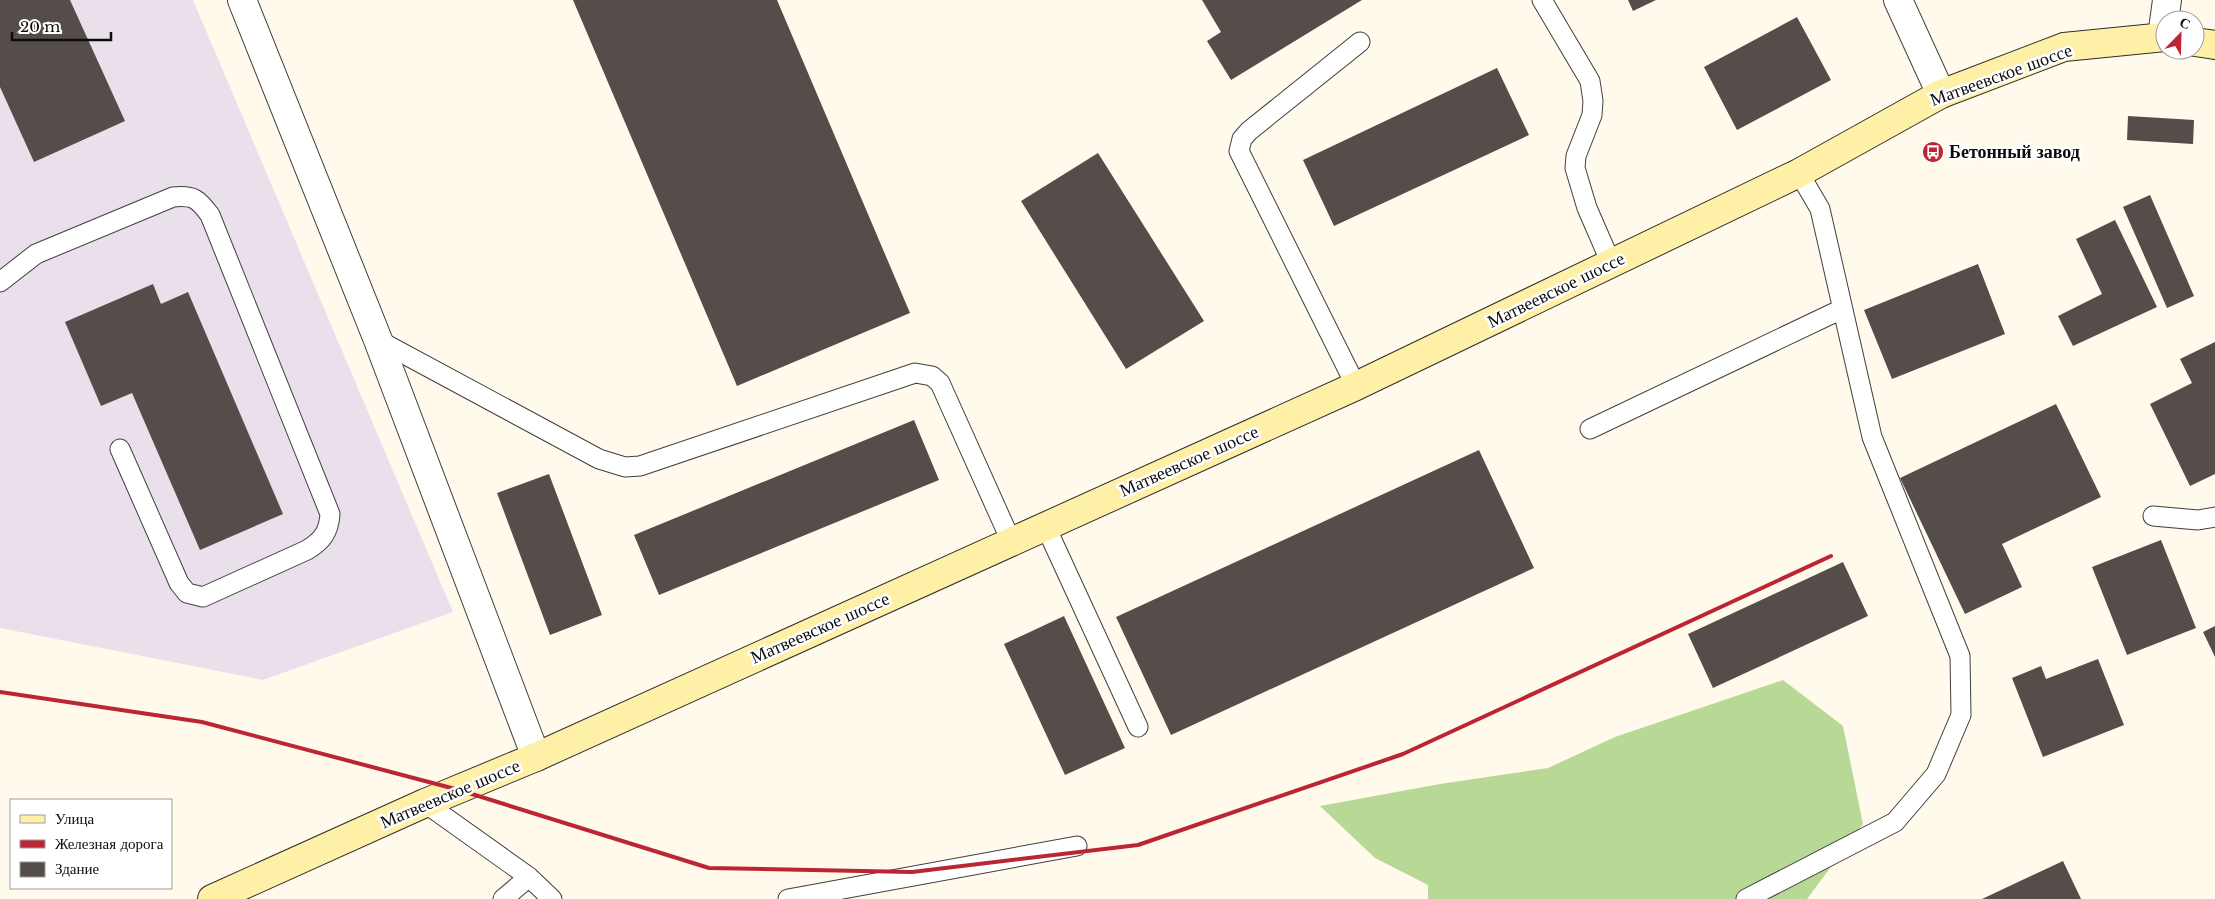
<svg xmlns="http://www.w3.org/2000/svg" width="2215" height="899" viewBox="0 0 2215 899" font-family="'Libre Baskerville',serif">
<style>
.industrial{fill:#e9e0eb}
.forest{fill:#b7d995}
.building{fill:#554d49}
.lines{fill:none;stroke-linecap:round;stroke-linejoin:round}
.lane-casing{stroke:#3f3f3f;stroke-width:21}
.street-casing{stroke:#3f3f3f;stroke-width:30}
.secondary-casing{stroke:#2e2e2e;stroke-width:30}
.lane{stroke:#fff;stroke-width:19}
.street{stroke:#fff;stroke-width:28}
.secondary{stroke:#fff0a7;stroke-width:28}
.rail{stroke:#bb2534;stroke-width:4}
.labels{text-anchor:middle;dominant-baseline:central;stroke-width:5;stroke-linejoin:round;paint-order:stroke}
.street-label{font-size:18px;fill:#0c0c0c;stroke:#fff}
.poi-label{font-size:18px;font-weight:bold;fill:#0c0c0c;stroke:#fff;text-anchor:start}
</style>
<rect width="100%" height="100%" fill="#fffaeb"/>
<!-- industrial -->
<path class="industrial" d="M0,0H193L453,612L263,680L0,628Z"/>
<!-- forest -->
<path class="forest" d="M1783,680L1843,726L1863,824L1807,899H1428V885L1375,858L1320,806L1440,784L1548,768L1615,737Z"/>
<!-- building -->
<path class="building" d="M0,0H70L125,121L34,162L0,87Z
M573,0H777L910,313L737,386Z
M1202,0H1362L1231,80L1207,41L1221,32Z
M1628,0H1656L1633,11Z
M1797,17L1831,80L1737,130L1704,67Z
M1497,68L1529,135L1334,226L1303,160Z
M2128,116L2194,120L2193,144L2127,140Z
M1098,153L1204,321L1126,369L1021,201Z
M2150,195L2194,296L2167,308L2123,207Z
M2115,220L2157,307L2073,346L2058,316L2102,294L2076,239Z
M1978,264L2005,334L1892,379L1864,310Z
M153,284L161,304L188,292L283,514L200,550L132,393L101,406L65,322Z
M2215,342V474L2190,486L2150,404L2192,383L2180,359Z
M2056,404L2101,497L2002,544L2022,587L1965,614L1900,478Z
M914,420L939,480L659,595L634,535Z
M1479,450L1534,568L1171,735L1116,617Z
M549,474L602,615L550,635L497,493Z
M2161,540L2196,628L2127,655L2092,567Z
M1843,562L1868,616L1713,688L1688,634Z
M1064,616L1125,748L1065,775L1004,644Z
M2215,626V657L2203,632Z
M2098,659L2124,725L2043,757L2012,678L2041,666L2046,679Z
M2063,861L2081,899H1982Z"/>
<g class="lines">
<!-- lane casing -->
<g class="lane-casing">
<path id="lane" d="M1542,0L1590,81L1593,101L1592,115L1576,156L1575,168L1587,208L1611,263
M0,282L36,254L173,197C194,195 198,199 210,215L330,514C329,532 322,541 307,550L203,597L187,593L179,583L120,449
M378,340L599,459L625,467L640,466L915,373L932,376L940,383L1011,541
M1356,386L1239,151L1242,139L1249,131L1360,42
M1590,429L1842,309
M2153,516L2198,520L2215,517
M1045,525L1138,727
M425,803L529,877L552,899
M503,899L529,877
M788,899L1077,846
M1746,899L1895,822L1936,774L1961,715L1960,656L1872,437L1820,209L1799,173"/>
</g>
<!-- street casing -->
<g class="street-casing">
<path id="street" d="M242,0L378,340L536,757
M1898,0L1941,94
M2162,37L2167,0"/>
</g>
<!-- secondary casing -->
<g class="secondary-casing">
<path id="secondary" d="M2195,42L2215,45
M212,899L425,803L536,757L1356,386L1799,173L1941,94L2064,47L2165,37"/>
</g>
<!-- lane -->
<use href="#lane" class="lane"/>
<!-- street -->
<use href="#street" class="street"/>
<!-- secondary -->
<use href="#secondary" class="secondary"/>
<!-- rail -->
<path class="rail" d="M0,692L202,722L459,790L709,868L912,872L1138,845L1403,754L1831,556"/>
</g>
<!-- icons -->
<defs>
<g id="bus-disc" transform="scale(1.125)"><circle r="9.5" fill="#bb2534" stroke="#fff"/><path d="M-5-6H5V4H4V6H2V4H-2V6H-4V4H-5ZM-3.5-4V0h7V-4ZM-3.5 1.2v1.5H-2V1.2ZM2 1.2v1.5H3.5V1.2Z" fill="#fff"/></g>
</defs>
<g fill-rule="evenodd">
<use href="#bus-disc" x="1933" y="152"/>
</g>
<g class="labels">
<!-- street labels -->
<g class="street-label">
<text transform="translate(2001 75) rotate(-20)">Матвеевское шоссе</text>
<text transform="translate(1556 290) rotate(-26)">Матвеевское шоссе</text>
<text transform="translate(1189 461) rotate(-24)">Матвеевское шоссе</text>
<text transform="translate(820 628) rotate(-24)">Матвеевское шоссе</text>
<text transform="translate(450 794) rotate(-23)">Матвеевское шоссе</text>
</g>
<!-- poi labels -->
<g class="poi-label">
<text x="1949" y="152">Бетонный завод</text>
</g>
</g>
<!-- legend -->
<rect x="10" y="799" width="162" height="90" fill="#ffffff" stroke="#9e9e9e"/>
<rect x="20" y="815" width="25" height="8" fill="#fff0a7" stroke="#9e9e9e"/>
<text x="55" y="824" font-size="15" fill="#0c0c0c">Улица</text>
<rect x="20" y="840" width="25" height="8" fill="#bb2534" stroke="#9e9e9e"/>
<text x="55" y="849" font-size="15" fill="#0c0c0c">Железная дорога</text>
<rect x="20" y="862" width="25" height="15" fill="#554d49" stroke="#9e9e9e"/>
<text x="55" y="874" font-size="15" fill="#0c0c0c">Здание</text>
<!-- north arrow -->
<g transform="translate(2180 35) rotate(23)"><circle r="24" fill="#ffffff" stroke="#9e9e9e"/>
<path d="M0-4L9 19L0 12L-9 19Z" fill="#bb2534"/>
<text y="-8" font-size="14" font-weight="bold" text-anchor="middle" fill="#0c0c0c">С</text>
</g>
<!-- scale -->
<path d="M12 32v8h99v-8" fill="none" stroke="#0c0c0c" stroke-width="2.5"/>
<text x="20" y="32" font-size="15" fill="#0c0c0c" stroke="#ffffff" stroke-width="4" paint-order="stroke">20 m</text>
</svg>
